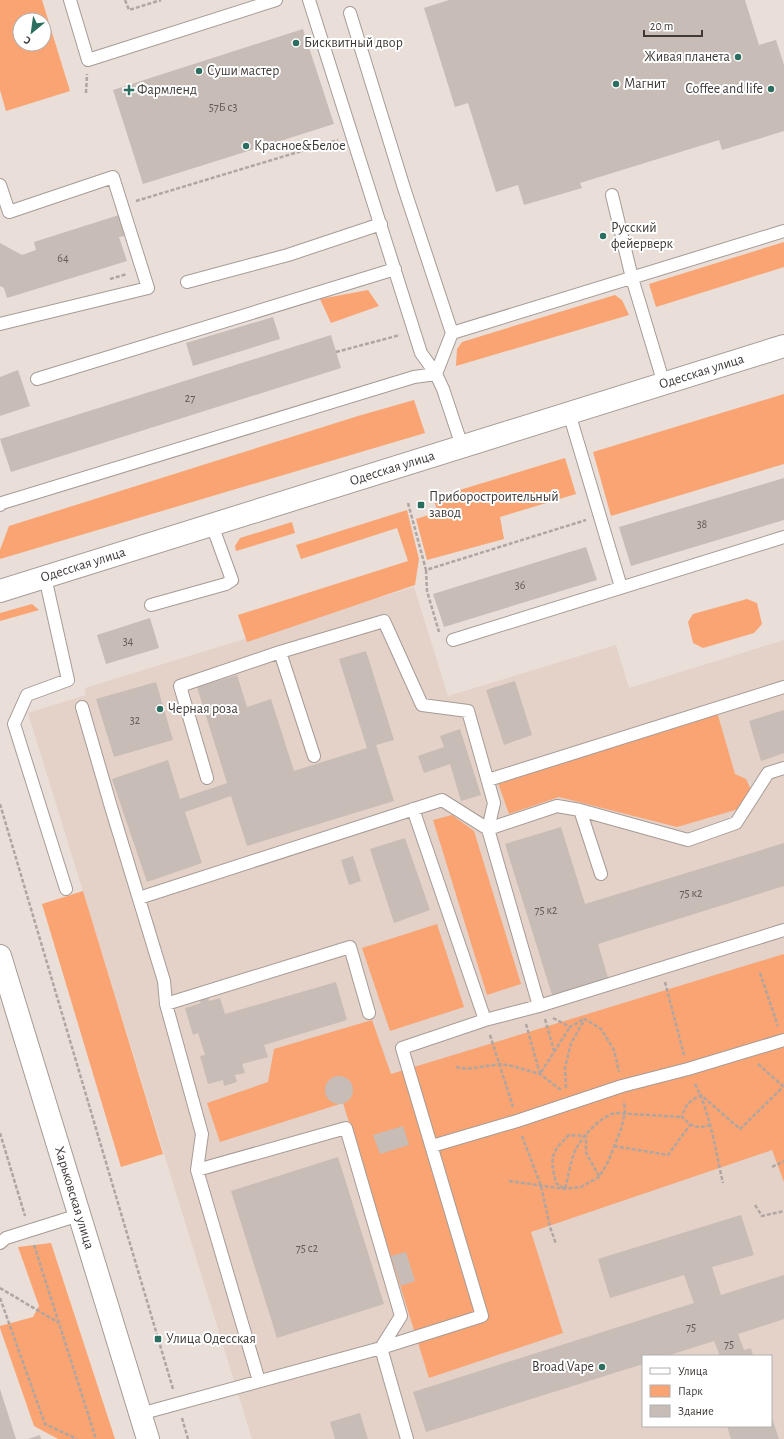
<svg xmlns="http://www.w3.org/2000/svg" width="784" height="1439" viewBox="0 0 784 1439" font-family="'Alegreya Sans',sans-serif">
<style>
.built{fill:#e4d1c8;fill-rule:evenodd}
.green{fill:#f9a472;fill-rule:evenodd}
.building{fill:#c7bcb6}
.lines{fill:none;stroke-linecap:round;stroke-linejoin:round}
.lane-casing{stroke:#a69b96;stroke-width:14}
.secondary-casing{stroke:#a69b96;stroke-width:24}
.path{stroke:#afa6a2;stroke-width:2.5;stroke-dasharray:4 2;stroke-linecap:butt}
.lane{stroke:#fff;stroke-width:12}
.secondary{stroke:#fff;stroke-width:22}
.poi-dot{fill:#2b6e5f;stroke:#fff;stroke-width:1.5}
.labels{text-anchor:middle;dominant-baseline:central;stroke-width:4;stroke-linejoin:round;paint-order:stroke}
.number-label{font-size:12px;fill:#615a58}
.poi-label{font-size:14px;fill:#3f3a38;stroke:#fff;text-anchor:start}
.street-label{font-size:14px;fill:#3f3a38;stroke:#fff}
</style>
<rect width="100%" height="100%" fill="#e9ded8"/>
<!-- built -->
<path class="built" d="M414,587L448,696L616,645L629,688L784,640V1439H252L28,713L86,695L85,688ZM643,1356H771V1426H643Z"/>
<!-- green -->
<path class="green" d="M0,0H42L70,91L6,111L0,90ZM20,20H44V44H20Z
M784,242V267L656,307L649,284Z
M368,290L379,306L331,323L320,299Z
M615,295L622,300L629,315L456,366L457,349L462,342Z
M784,394V464L611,516L593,452Z
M414,400L425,433L0,559V550L9,526L358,416Z
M565,458L576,494L500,517L504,539L427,560L416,519L438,512L433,498Z
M407,510L419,559L415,585L247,642L238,615L408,561L397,528L301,559L296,545Z
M292,522L295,533L236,551L235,546L240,538Z
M747,599L757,603L762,624L754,633L703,648L693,643L688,622L693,614Z
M32,604L39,610L0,621V613Z
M717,712L735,774L746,779L752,792L742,808L677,827L559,797L509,814L497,780Z
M452,815L474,831L521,984L487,995L433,820Z
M83,891L163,1154L121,1167L42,904Z
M437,924L464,1007L390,1031L362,948Z
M784,954V1182L772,1150L531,1232L563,1333L429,1378L343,1103L220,1142L207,1103L268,1082L274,1049L372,1020L391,1074Z
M51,1243L115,1439H58L34,1426L0,1328V1326L33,1317L39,1306L18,1247Z"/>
<!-- building -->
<path class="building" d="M449,0H745L759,45L776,40L784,65V131L722,150L719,140L580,183L582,188L524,205L518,185L496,192L468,103L455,107L424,8Z
M303,29L334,124L143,184L113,90Z
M119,215L125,236L119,237L127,261L7,298L4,288L0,286V243L22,255L36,250L34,242Z
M273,317L280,339L193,366L186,343Z
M331,335L341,368L11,472L0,439Z
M18,370L30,406L0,416V377Z
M784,478V520L631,566L619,527Z
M586,547L597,580L444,627L433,594Z
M150,618L159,648L106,664L97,635Z
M366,651L394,740L376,745L394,801L247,846L231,796L185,812L202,863L147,882L112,779L168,760L180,799L227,783L197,687L237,675L247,707L271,699L294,771L367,748L339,659Z
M515,681L532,735L504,745L486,690Z
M156,682L173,740L114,757L96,699Z
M784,710V753L761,761L749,721Z
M460,729L481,795L461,801L450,764L424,773L418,756L444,747L440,736Z
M561,827L585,904L784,843V886L598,944L608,978L552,995L505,844Z
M405,838L430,910L394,923L370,849Z
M353,856L361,881L349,885L341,860Z
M336,982L347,1020L264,1045L268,1057L242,1064L245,1073L235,1075L237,1082L224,1086L223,1080L208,1084L200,1056L205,1055L198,1033L193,1035L185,1008L201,1003L199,999L208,996L209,1001L220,998L225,1014Z
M325 1090a14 14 0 1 1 28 0a14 14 0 1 1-28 0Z
M403,1126L409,1145L380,1154L373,1135Z
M338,1157L384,1304L277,1338L231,1191Z
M741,1215L754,1255L712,1267L721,1295L784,1275V1319L738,1334L744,1350L751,1348L753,1356H720L714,1341L667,1356H643V1364L426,1432L413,1392L694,1303L684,1275L610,1298L598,1259Z
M406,1252L415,1281L401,1286L391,1256Z
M0,1389L16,1439H0Z
M360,1413L368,1439H335L330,1422Z
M771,1415L779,1439H731L727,1426H771Z
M40,1435L41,1439H28Z"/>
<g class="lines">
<!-- lane casing -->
<g class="lane-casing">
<path id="lane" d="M70,0L88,60L276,0
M309,0L421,353L436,374L443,389L462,446
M350,13L404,188L452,333
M0,185L9,212L113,177L148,288L0,324
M612,195L632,278L664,384
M187,282L288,255L381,224
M436,374L452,333L784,231
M37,379L395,269
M569,413L621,587
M0,505L2,503L414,377L436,374
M45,577L68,680L27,695L14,724L66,889
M151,605L226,584L232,580L212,525
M453,640L784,537
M82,707L111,807L164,981L166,1004L202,1134L197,1170L259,1381
M314,756L280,652L384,621L422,705L468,711L494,803L488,829L539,1006
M207,778L180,686L280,652
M488,780L784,687
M413,809L485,1020
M580,810L601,874
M139,898L442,800L488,829L557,806L580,810L688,840L736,823L768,773L784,768
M166,1004L350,947L369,1013
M432,1146L517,1121L622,1086L688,1069L784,1040
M197,1170L346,1128L401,1316L381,1348L407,1439
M0,1243L6,1238L79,1215
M140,1414L381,1348L482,1316L402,1048L485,1020L539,1006L784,930"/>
</g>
<!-- secondary casing -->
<g class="secondary-casing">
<g id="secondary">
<path id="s1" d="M0,591L784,346"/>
<path id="s2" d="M0,956L148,1439"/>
</g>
</g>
<!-- path -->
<path class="path" d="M125,0L129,10L161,0
M86,93L87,74
M136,201L338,140
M110,279L127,274
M336,352L400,335
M408,503L426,570L586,520
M426,570L427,591L439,632
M0,804L173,1389
M760,973L778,1026
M665,982L684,1055
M553,1018L570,1027L584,1019
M545,1019L554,1051
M526,1024L540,1074L570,1027
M490,1035L513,1107
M758,1064L784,1087
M456,1067L467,1069L500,1064L512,1066L540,1074L561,1090
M695,1084C711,1115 715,1149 723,1183
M566,1088L565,1068L571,1043L585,1019L601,1029L614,1050L619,1072
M711,1125C697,1129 692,1127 682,1117C685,1105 689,1101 701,1095L740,1129L783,1087
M0,1133L25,1216
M522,1136L541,1186L550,1227L556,1244
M614,1146L668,1155L690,1125
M772,1167L784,1161
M599,1176L586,1153V1136L569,1135C550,1153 550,1158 556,1183L565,1189C568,1179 571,1156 577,1147C585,1134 600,1117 615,1113L682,1117
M509,1181L565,1189L581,1187L599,1177L608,1162L621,1129L625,1113L624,1101
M755,1205L762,1216L784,1211
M34,1245L96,1439
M0,1288L59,1323
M0,1298L45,1424L77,1439
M182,1418L188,1439"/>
<!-- lane -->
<use href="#lane" class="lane"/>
<!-- secondary -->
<use href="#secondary" class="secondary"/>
</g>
<!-- markers -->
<g class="poi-dot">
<circle cx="296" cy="43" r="4"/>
<circle cx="738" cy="57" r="4"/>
<circle cx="199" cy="71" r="4"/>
<circle cx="616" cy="84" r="4"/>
<circle cx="771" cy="89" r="4"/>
<path d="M127 84h4v4h4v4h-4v4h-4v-4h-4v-4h4z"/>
<circle cx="246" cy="146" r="4"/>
<circle cx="603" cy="236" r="4"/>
<rect x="417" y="501" width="8" height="8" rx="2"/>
<circle cx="160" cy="709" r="4"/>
<rect x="154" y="1335" width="8" height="8" rx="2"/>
<circle cx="602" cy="1367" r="4"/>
</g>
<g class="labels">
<!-- number labels -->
<g class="number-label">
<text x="223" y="107">57Б с3</text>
<text x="63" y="258">64</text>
<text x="190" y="398">27</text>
<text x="702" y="524">38</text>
<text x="520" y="585">36</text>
<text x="128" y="641">34</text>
<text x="135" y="720">32</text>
<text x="691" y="893">75 к2</text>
<text x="546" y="910">75 к2</text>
<text x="307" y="1248">75 с2</text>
<text x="691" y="1327">75</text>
<text x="729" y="1344">75</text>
</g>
<!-- poi labels -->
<g class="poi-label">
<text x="304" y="43">Бисквитный двор</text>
<text x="730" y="57" text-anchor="end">Живая планета</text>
<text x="207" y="71">Суши мастер</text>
<text x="624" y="84">Магнит</text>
<text x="763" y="89" text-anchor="end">Coffee and life</text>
<text x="137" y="90">Фармленд</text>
<text x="254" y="146">Красное&amp;Белое</text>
<text x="611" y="228">Русский<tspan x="611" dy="16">фейерверк</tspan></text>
<text x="429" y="497">Приборостроительный<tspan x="429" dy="16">завод</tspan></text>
<text x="168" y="709">Черная роза</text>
<text x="166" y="1339">Улица Одесская</text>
<text x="594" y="1367" text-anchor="end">Broad Vape</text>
</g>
<!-- street labels -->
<g class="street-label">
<text stroke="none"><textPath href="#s1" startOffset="735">Одесская улица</textPath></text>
<text stroke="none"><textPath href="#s1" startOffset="411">Одесская улица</textPath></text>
<text stroke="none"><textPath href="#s1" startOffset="87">Одесская улица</textPath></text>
<text stroke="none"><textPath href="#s2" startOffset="253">Харьковская улица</textPath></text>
</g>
</g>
<!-- legend -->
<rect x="642" y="1355" width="130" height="72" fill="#ffffff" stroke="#b2b0af"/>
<rect x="650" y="1368" width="20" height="6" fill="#ffffff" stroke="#b2b0af"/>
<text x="678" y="1375" font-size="12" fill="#3f3a38">Улица</text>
<rect x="650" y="1385" width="20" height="12" fill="#f9a472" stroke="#b2b0af"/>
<text x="678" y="1395" font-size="12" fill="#3f3a38">Парк</text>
<rect x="650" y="1405" width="20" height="12" fill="#c7bcb6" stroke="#b2b0af"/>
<text x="678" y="1415" font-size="12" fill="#3f3a38">Здание</text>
<!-- north arrow -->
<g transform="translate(32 32) rotate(209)"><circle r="19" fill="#ffffff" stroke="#b2b0af"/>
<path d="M0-3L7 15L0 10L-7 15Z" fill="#2b6e5f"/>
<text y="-6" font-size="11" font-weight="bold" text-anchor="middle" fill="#3f3a38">С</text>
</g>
<!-- scale -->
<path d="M644 30v6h58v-6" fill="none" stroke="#3f3a38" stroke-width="2"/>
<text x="650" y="30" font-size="12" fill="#3f3a38" stroke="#ffffff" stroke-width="3" paint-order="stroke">20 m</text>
</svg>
